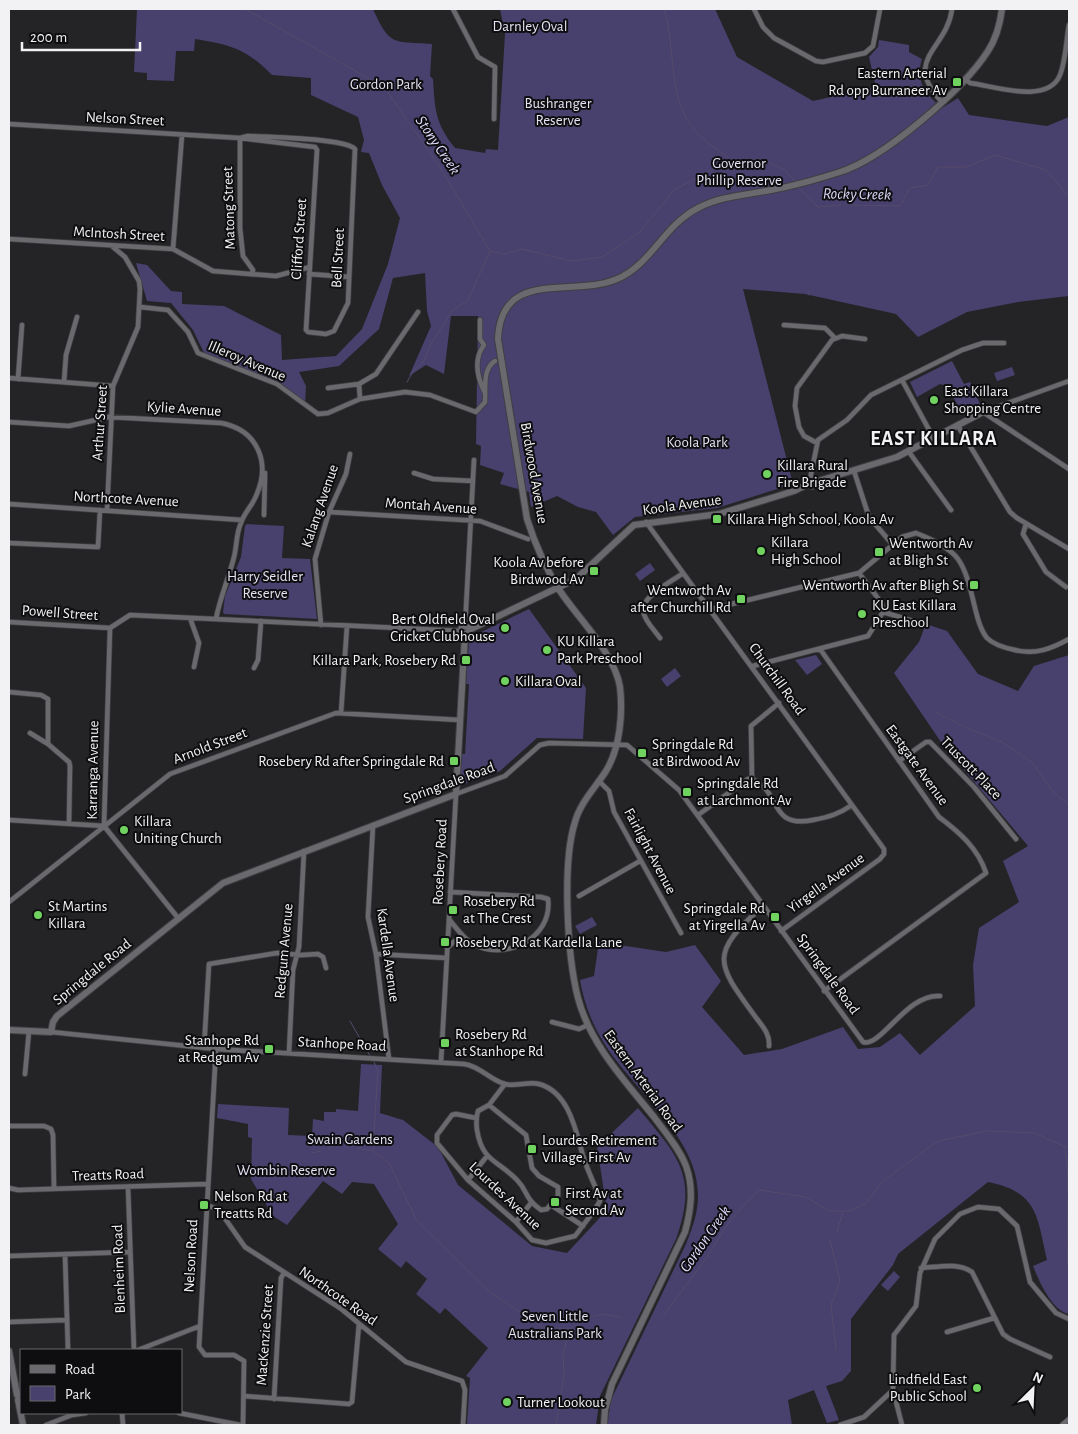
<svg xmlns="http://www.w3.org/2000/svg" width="1078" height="1434" viewBox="0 0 1078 1434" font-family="'Alegreya Sans',sans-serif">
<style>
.green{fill:#48406d}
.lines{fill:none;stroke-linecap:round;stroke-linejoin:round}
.stream{stroke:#564b6c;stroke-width:1}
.street-casing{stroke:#403f42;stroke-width:6}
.secondary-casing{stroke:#403f42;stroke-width:8}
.street{stroke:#6a6a6e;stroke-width:4.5}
.secondary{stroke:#6a6a6e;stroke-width:6}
.poi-dot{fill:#70d35f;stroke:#0e0d0f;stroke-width:2}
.labels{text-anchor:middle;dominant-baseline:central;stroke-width:4;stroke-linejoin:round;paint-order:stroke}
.park-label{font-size:15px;fill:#e4e2f3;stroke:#0e0d0f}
.poi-label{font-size:15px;fill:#f2f2f4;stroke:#0e0d0f;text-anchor:start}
.street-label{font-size:15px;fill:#f2f2f4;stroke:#0e0d0f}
.water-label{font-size:16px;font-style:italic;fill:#ddd9fb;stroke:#0e0d0f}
.district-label{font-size:20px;font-weight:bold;letter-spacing:1px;fill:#f2f2f4;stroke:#0e0d0f}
</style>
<rect width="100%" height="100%" fill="#242427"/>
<!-- green -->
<path class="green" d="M137,9H373C390,47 393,41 432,44L430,76L433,79C435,110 435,123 455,148L485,153L486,149L498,150L505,34L500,9H715L737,57L813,101L876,87L869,57L878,47L879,40L909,45V52L922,59C915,81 925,94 942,108L958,98L969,115L1047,126L1069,117V296L1018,302L967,312L918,337L896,314L805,294L743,289L793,484L717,508L635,517L613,535L596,512L578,507L557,496L531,507L529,492L500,484L504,473L480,465L481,446L476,444L478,316H451L444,374L426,365L409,376L431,326L427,311L425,273L393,278L379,329L339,366L299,372L306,386L305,405L282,385L206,357L193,330L171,303L147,301L136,263L147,265L171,291L182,292V304L224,306L281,335L282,360L336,356L362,329L388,264L400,218L382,185L369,153L361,152L364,140L358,117L311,95V78L272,75C246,49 232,45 195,39L194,51H176L174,81L147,80V73L134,72Z
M952,361L964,384L970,382L981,406L963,415L947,386L940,384L917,397L910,382Z
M1012,367L1015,375L997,381L994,373Z
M247,524L284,526L282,558L310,559L317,619L224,614L223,612L225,596L241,557L245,526Z
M650,563L655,570L640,581L635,574Z
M529,609L586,688L583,739L537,738L500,771L464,784L460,781L462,754H465L469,684H466L469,640L477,634Z
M926,624L947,631L978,674L1018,691L1034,666L1069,655V1314C1052,1311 1039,1281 1033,1266L1047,1260C1037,1216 1038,1192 988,1182L898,1254L893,1265L851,1319V1371L842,1381L826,1386L839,1420L827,1423L814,1390L788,1400L792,1425H607L611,1400L686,1244C692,1229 698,1213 698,1196C699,1138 633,1090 604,1043C592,1024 584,1003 580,980L594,976L599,942L666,952L695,945L721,981L702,1007L744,1055L782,1049L843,1027L858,1049L880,1047L900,1033L920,1055L975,1006L973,965L979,928L1019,902L1003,861L1028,846L943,745L894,673L919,642Z
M816,655L822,664L807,675L795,660Z
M675,668L681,676L667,687L661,679Z
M592,917L597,925L580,934L575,926Z
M361,1064L382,1065L380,1113L403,1120L438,1147L458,1185L532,1246L567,1253L607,1210L597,1147L638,1108C677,1155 699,1175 676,1239L600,1396L596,1425H467L470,1378L466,1376L488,1348L445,1308L440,1314L416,1294L427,1279L406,1261L401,1268L378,1249L398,1224L374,1184L352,1182L342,1194L323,1181L287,1225L273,1216L251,1179L252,1138L248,1137V1124L217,1118L218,1104L289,1108L288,1135L312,1136L313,1119L324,1121V1112H336V1109L358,1111Z
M894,1271L900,1277L888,1291L881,1285Z"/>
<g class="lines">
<!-- stream -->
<path class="stream" d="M245,9L384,87L440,167L490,251
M664,9C677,49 666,100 697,133C707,143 720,151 730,159
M799,188L818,207L841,205
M850,205L900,206L910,188L928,185L938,167H966L995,155L1046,170L1069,197
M809,295V291
M407,382L414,370L424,361L430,346L451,312L468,300L490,251L504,254L522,249L571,261L602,257L640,232L674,190L731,160L762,159L785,170L796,182
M935,712L971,730L1002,742L1032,762L1053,792L1069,805
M350,1021L370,1056
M335,1145L337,1146
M357,1148L373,1151L389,1163L417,1221L490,1292L542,1327L570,1329
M1065,1148C1072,1191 1064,1235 1069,1279
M328,1149L334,1145
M373,1150L378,1071L374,1062
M312,1153L321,1151
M837,1232L843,1212
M830,1240L840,1281L831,1305L836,1350
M663,1316L707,1257L731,1219L759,1190L806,1197L829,1211H850L866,1203L883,1181L938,1141L987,1131L1035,1133L1065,1147L1069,1145
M556,1425L564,1375L563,1353L570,1329C589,1315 599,1311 622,1318"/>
<!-- street casing -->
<g class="street-casing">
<path id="street" d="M453,9L478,57L495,67L494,119
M754,9L763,27L774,38L816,61L823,62L865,53L873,46L880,9
M965,79L970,83C994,86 1048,105 1060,75C1066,60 1066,41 1069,25
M942,102C901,59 947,50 952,9
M9,124L240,138L315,147L317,150L306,330L308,332L326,334L334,331L348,303L355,149C344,138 267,137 248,136L240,138
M240,138V228L243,256L253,270L252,274
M9,239L173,249L213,271L276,276L310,267
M173,249L182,135
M309,274L349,277
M140,307L168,310L188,332L198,353L277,384L318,414L328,413L360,399L405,392L430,395L476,412L485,402C486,389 482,369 495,361
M480,320V339L484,345C473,360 477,377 485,393
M784,325L825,328L835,338
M9,378L113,386
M18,379L22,325
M902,380L934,439
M1069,381L983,412L1069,469
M64,382L66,355L77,317
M328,388L359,384
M360,399L359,384L376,374L418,312
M9,422L69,426L109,417L221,423C258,430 271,463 256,496C252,506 244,513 241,523C236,533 237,546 234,557C229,578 220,597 216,619
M958,426L1010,512L1017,518L1069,549
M817,443L804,436L799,427L795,406L797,388L832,340L842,336L865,339
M909,452L951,510
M854,471L869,517L893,545
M414,473L433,479L473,481
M810,479L818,440L847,420L871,395L962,350L983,343H1004
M9,504L242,520
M107,510L113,386L138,327L140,289L139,281L125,257L113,247
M329,512L480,521L528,539
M264,515L265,473
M646,522L884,849V854L880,859L781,931
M1026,524L1023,534L1046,572L1066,587
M9,543L98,547L100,510
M711,609L859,573L902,537L916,533C929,538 950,548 958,559C974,582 973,621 987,638C994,645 1005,648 1015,650C1035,655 1051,649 1069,639
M883,612L923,624
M190,618L199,643L194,667
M9,622L110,628
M321,625L315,559L329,512L346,474L350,454
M465,627L474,460
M110,628L130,615L461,631
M110,628L104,826L178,918
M660,638C655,631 644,620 643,611C641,597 672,581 682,574
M820,649L939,817C959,832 978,848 986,873L824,991
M753,666L868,636L883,612V605L859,573
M254,668L258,660L261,621
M9,692L41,695L48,699V744L69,762L70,766L69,823
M341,713L347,626
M30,733L48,744
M899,761L926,742H930L974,787L1016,839
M752,779L751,726L779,703
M599,781L609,791L614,812L681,933
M698,815L748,779H752C782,791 768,829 813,820C829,817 839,814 852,805
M9,820L104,826
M373,825L368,917L376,954L389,1059
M579,896L640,861
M9,902L170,774L336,713L460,720
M763,906C708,955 716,963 757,1019C764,1028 770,1035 769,1046
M449,919C456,928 463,938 473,944C505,962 553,938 548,899L541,897L450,892
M447,948L456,940L465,939
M376,954L447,958
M552,1022L579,1029L588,1025
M51,1032L216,1049L464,1064C480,1066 490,1080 505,1084C516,1087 528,1081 539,1084C569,1092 576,1131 583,1156C587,1169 593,1182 599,1195L600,1201L594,1211L575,1236L546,1243L532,1240L516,1222L468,1180L437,1143V1135L452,1115L456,1114L476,1118
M204,1048L209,964L277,953L302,955L318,954L323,957L326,968
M216,1049L199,1347L205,1355H234L244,1361L243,1425
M289,1053L293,970L299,947L304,851
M441,1062L456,794L505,776L540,745L549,743L627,745L679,790L863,1042C881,1048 907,993 940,996
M25,1074L29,1031
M489,1105L526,1135L532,1168L539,1176L558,1187V1196L547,1209L541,1210C524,1198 528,1191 517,1180C498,1160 482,1162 477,1130C476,1123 476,1118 478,1111L489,1105L505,1084
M9,1126H44L51,1129L53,1135L54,1189
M468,1180L487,1156
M128,1187L134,1350
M9,1188L18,1190L208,1184
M207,1205L219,1210L245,1247L340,1308L406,1362L462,1381L465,1390L463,1425
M551,1205L583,1226
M516,1222L531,1203
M65,1254L68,1350
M9,1256L130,1252
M921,1268C938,1267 958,1262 972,1272L1003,1334L1010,1339L1050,1357
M9,1322L67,1320
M947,1332L994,1318
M138,1350L200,1326
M244,1396L349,1404L352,1402L359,1324
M274,1399L281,1278L284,1273
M122,1413L123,1425
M179,1413L240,1425
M46,1425L72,1415L86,1413
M840,1425L864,1417L893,1390
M902,1425L893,1390L894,1335L916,1306L920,1273L935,1239L960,1214L978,1207L999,1209L1017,1226L1030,1282L1056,1313L1069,1319
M1062,1425L1069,1419"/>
</g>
<!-- secondary casing -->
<g class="secondary-casing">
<path id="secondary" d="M815,482L897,457L983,412
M461 630a4 4 0 1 1 8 0a4 4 0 1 1-8 0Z
M469,630L576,579L634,525L719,514L794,491L808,484L812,486L814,480L809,479L808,484
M9,1030L51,1032L53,1022L57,1016L223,883L456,794L465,634
M9,1351L17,1395
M18,1400L23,1425
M604,1425L605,1410L612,1384L685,1232C691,1210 694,1188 686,1166C679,1148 665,1132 654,1117C625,1081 590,1044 578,998C567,955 562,863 575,822C580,803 595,788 606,771C620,748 623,714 620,687C615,654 578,618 560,591C546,569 535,544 527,519L498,339C501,267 573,298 617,279C651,265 663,226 698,208C721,196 746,195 771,190C794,186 818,179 840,172C884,158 963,90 988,51C996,39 1000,24 1002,9"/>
</g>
<!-- street -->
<use href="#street" class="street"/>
<!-- secondary -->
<use href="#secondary" class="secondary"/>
</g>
<!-- markers -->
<g class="poi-dot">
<rect x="952" y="77" width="10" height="10" rx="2.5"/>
<circle cx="934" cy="400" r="5"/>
<circle cx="767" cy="474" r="5"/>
<rect x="712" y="514" width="10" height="10" rx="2.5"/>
<circle cx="761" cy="551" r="5"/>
<rect x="874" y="547" width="10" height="10" rx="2.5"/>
<rect x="589" y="566" width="10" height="10" rx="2.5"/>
<rect x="969" y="580" width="10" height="10" rx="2.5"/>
<rect x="736" y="594" width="10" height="10" rx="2.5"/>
<circle cx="862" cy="614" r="5"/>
<circle cx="505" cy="628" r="5"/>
<circle cx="547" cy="650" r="5"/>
<rect x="461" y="655" width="10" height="10" rx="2.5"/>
<circle cx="505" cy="681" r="5"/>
<rect x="637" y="748" width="10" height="10" rx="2.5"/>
<rect x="449" y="756" width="10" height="10" rx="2.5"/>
<rect x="682" y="787" width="10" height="10" rx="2.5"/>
<circle cx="124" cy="830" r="5"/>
<rect x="448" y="905" width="10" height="10" rx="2.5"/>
<circle cx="38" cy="915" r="5"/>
<rect x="770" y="912" width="10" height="10" rx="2.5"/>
<rect x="440" y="937" width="10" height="10" rx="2.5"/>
<rect x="440" y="1038" width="10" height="10" rx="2.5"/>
<rect x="264" y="1044" width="10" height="10" rx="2.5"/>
<rect x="527" y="1144" width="10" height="10" rx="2.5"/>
<rect x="550" y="1197" width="10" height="10" rx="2.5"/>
<rect x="199" y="1200" width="10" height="10" rx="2.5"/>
<circle cx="977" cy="1388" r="5"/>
<circle cx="507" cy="1402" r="5"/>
</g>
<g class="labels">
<!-- park labels -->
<g class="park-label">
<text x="530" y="26">Darnley Oval</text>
<text x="386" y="84">Gordon Park</text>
<text x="558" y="103">Bushranger<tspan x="558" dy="17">Reserve</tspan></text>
<text x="739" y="163">Governor<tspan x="739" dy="17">Phillip Reserve</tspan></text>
<text x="697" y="442">Koola Park</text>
<text x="265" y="576">Harry Seidler<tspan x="265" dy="17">Reserve</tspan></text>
<text x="350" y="1139">Swain Gardens</text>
<text x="286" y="1170">Wombin Reserve</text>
<text x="555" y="1316">Seven Little<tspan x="555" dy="17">Australians Park</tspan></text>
</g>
<!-- poi labels -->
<g class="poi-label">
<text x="947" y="73" text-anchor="end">Eastern Arterial<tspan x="947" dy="17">Rd opp Burraneer Av</tspan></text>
<text x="944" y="391">East Killara<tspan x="944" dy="17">Shopping Centre</tspan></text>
<text x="777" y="465">Killara Rural<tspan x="777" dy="17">Fire Brigade</tspan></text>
<text x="727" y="519">Killara High School, Koola Av</text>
<text x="771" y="542">Killara<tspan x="771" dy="17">High School</tspan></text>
<text x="889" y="543">Wentworth Av<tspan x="889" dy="17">at Bligh St</tspan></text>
<text x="584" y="562" text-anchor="end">Koola Av before<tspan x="584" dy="17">Birdwood Av</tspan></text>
<text x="964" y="585" text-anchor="end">Wentworth Av after Bligh St</text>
<text x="731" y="590" text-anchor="end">Wentworth Av<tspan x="731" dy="17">after Churchill Rd</tspan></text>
<text x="872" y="605">KU East Killara<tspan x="872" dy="17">Preschool</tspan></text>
<text x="495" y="619" text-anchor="end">Bert Oldfield Oval<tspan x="495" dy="17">Cricket Clubhouse</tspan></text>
<text x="557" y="641">KU Killara<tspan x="557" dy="17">Park Preschool</tspan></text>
<text x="456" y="660" text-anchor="end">Killara Park, Rosebery Rd</text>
<text x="515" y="681">Killara Oval</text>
<text x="652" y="744">Springdale Rd<tspan x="652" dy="17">at Birdwood Av</tspan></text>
<text x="444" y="761" text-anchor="end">Rosebery Rd after Springdale Rd</text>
<text x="697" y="783">Springdale Rd<tspan x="697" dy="17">at Larchmont Av</tspan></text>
<text x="134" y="821">Killara<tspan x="134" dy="17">Uniting Church</tspan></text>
<text x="463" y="901">Rosebery Rd<tspan x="463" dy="17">at The Crest</tspan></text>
<text x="48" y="906">St Martins<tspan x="48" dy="17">Killara</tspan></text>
<text x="765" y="908" text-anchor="end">Springdale Rd<tspan x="765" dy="17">at Yirgella Av</tspan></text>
<text x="455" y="942">Rosebery Rd at Kardella Lane</text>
<text x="455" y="1034">Rosebery Rd<tspan x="455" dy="17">at Stanhope Rd</tspan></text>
<text x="259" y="1040" text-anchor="end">Stanhope Rd<tspan x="259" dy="17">at Redgum Av</tspan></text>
<text x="542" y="1140">Lourdes Retirement<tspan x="542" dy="17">Village, First Av</tspan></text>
<text x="565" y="1193">First Av at<tspan x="565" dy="17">Second Av</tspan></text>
<text x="214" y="1196">Nelson Rd at<tspan x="214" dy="17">Treatts Rd</tspan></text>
<text x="967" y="1379" text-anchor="end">Lindfield East<tspan x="967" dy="17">Public School</tspan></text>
<text x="517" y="1402">Turner Lookout</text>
</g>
<!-- street labels -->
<g class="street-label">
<text transform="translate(125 119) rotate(3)">Nelson Street</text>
<text transform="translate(229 208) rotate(-92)">Matong Street</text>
<text transform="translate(119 234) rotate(3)">McIntosh Street</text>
<text transform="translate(299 239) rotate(-86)">Clifford Street</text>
<text transform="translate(338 258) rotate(-87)">Bell Street</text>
<text transform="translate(247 361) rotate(23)">Illeroy Avenue</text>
<text transform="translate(184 409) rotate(4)">Kylie Avenue</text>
<text transform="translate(100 423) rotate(-86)">Arthur Street</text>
<text transform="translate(534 473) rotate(80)">Birdwood Avenue</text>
<text transform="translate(126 499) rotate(3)">Northcote Avenue</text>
<text transform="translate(682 505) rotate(-8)">Koola Avenue</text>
<text transform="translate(320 506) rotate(-71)">Kalang Avenue</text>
<text transform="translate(431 506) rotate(4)">Montah Avenue</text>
<text transform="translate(60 613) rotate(4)">Powell Street</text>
<text transform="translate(777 679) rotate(54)">Churchill Road</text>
<text transform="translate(210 746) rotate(-21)">Arnold Street</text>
<text transform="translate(917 765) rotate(54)">Eastgate Avenue</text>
<text transform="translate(971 768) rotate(46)">Truscott Place</text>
<text transform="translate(93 770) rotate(-89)">Karranga Avenue</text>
<text transform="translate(449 783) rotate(-20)">Springdale Road</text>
<text transform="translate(650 851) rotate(62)">Fairlight Avenue</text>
<text transform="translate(440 862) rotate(-87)">Rosebery Road</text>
<text transform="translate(826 883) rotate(-36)">Yirgella Avenue</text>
<text transform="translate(284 951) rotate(-85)">Redgum Avenue</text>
<text transform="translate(388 955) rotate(82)">Kardella Avenue</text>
<text transform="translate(92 972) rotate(-39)">Springdale Road</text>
<text transform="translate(828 974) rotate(54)">Springdale Road</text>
<text transform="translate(342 1044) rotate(3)">Stanhope Road</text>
<text transform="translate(643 1081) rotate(54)">Eastern Arterial Road</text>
<text transform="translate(108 1175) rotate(-2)">Treatts Road</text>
<text transform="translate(505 1196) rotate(43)">Lourdes Avenue</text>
<text transform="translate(191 1256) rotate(-87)">Nelson Road</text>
<text transform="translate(119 1269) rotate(-92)">Blenheim Road</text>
<text transform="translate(338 1296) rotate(35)">Northcote Road</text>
<text transform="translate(265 1335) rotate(-86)">MacKenzie Street</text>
</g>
<!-- water labels -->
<g class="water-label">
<text transform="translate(438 145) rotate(56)">Stony Creek</text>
<text transform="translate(857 194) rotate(1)">Rocky Creek</text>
<text transform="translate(705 1239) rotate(-55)">Gordon Creek</text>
</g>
<!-- district labels -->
<g class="district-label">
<text x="934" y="439">EAST KILLARA</text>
</g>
</g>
<!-- border -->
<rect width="1078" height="1434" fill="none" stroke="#f2f2f4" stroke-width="20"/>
<!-- legend -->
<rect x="20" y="1349" width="162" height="65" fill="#0e0d0f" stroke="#69696b"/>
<rect x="30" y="1365" width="25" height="8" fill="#6a6a6e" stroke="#69696b"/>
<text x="65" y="1374" font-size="15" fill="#f2f2f4">Road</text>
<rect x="30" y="1386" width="25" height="15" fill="#48406d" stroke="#69696b"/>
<text x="65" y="1399" font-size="15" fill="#f2f2f4">Park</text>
<!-- north arrow -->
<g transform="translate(1033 1389) rotate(24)" stroke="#0e0d0f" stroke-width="4" paint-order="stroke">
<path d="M0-4L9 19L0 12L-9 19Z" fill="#f2f2f4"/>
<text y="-8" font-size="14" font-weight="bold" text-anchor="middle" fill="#f2f2f4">N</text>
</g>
<!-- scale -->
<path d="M22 42v8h118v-8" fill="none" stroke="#f2f2f4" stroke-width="2.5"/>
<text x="30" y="42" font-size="15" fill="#f2f2f4" stroke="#0e0d0f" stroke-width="4" paint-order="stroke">200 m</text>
</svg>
